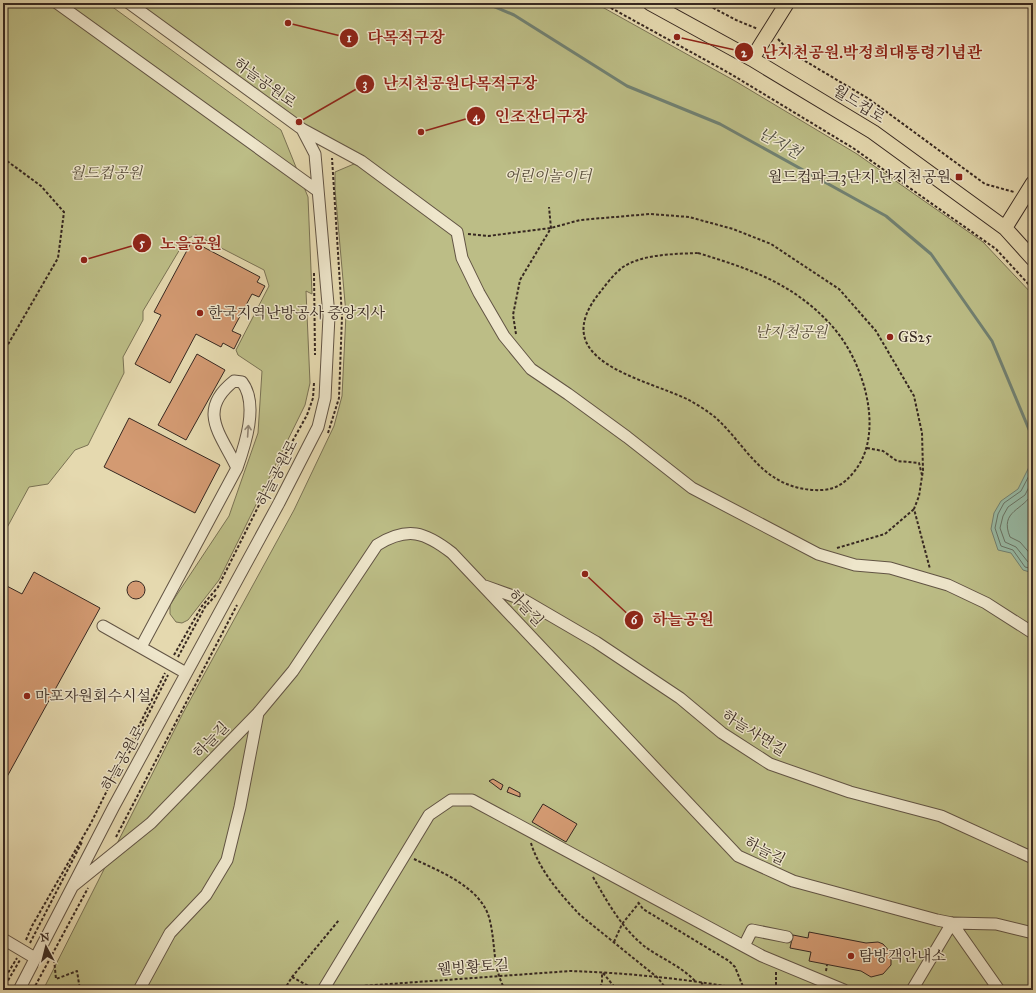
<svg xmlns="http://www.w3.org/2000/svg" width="1036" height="993" viewBox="0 0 1036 993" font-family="'IM FELL Great Primer','Noto Serif KR',serif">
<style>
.green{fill:#bcbd86;stroke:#7a7254}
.water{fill:#97bba6;stroke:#718071}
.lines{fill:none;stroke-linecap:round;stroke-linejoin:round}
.shore{stroke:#677264;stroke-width:1}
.stream{stroke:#718071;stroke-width:3}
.building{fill:#d39a72;stroke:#372821}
.minor-casing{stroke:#625444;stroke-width:13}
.major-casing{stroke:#372821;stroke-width:16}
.path{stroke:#372821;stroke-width:2;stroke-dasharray:3 2;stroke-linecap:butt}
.minor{stroke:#eee6cb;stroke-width:11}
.major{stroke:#e5d9af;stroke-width:14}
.oneway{stroke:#928776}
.poi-dot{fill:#8f2418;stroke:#eee6cb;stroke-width:1.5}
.labels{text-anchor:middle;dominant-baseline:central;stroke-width:3;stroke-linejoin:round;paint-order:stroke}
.street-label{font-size:15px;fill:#372821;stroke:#eee6cb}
.park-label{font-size:15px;font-style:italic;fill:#584d3a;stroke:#eee6cb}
.poi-label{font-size:15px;fill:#372821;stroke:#eee6cb;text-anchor:start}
.water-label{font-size:16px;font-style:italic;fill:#4f4d42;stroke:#eee6cb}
.leader{fill:none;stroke:#8f2418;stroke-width:1.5}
.callout-dot{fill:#8f2418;stroke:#eee6cb;stroke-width:1.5}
.mark-label{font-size:12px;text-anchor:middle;font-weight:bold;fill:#fff}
.callout-label{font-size:16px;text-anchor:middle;font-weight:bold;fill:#8f2418;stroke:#eee6cb;stroke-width:3;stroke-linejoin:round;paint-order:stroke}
</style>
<rect width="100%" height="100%" fill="#e5d9af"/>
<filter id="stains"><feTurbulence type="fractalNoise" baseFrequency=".005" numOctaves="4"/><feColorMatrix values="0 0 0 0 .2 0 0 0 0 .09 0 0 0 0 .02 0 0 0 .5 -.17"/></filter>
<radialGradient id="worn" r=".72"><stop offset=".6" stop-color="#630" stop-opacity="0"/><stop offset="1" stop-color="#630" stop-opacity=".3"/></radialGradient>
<!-- green -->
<path class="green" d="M3,3H107L281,130L308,197L312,294L306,291L310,383L305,405L219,580L188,620L182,623L176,622L170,614V605L229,516L258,433L262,371L238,355L236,350L269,286L264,270L196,235L186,239L143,311V320L123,357L124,373L88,445L75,450L48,484L29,487L3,535Z
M129,3H595L735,81L857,154L983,242L1033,295V990H43L183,713L294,510L334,426L342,396L346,314L335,189V172L361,161L302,129Z"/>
<!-- water -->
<path class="water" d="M1033,459V573L1023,570L1011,553L998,550L991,529L994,513L1001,501L1018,489Z"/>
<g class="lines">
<!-- shore -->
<path class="shore" d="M1033,468L1021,491L1004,503L998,514L995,528L1001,546L1013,550L1025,567L1033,569
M1033,479L1025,495L1008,507L1003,516L1000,528L1005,542L1016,547L1028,562L1033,564
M1033,492C1024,511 999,510 1010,537L1020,542L1033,557"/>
<!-- stream -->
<path class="stream" d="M486,3L514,15L627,86L720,124L886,216L931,254L992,341L1033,439"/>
</g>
<!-- building -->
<path class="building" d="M192,241L260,277L257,282L265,286L259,297L252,294L232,331L241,335L234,349L223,343L221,347L196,334L170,383L135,364L161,315L154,312Z
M197,354L225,370L186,440L158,425Z
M129,418L220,465L195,513L104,467Z
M34,572L100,608L3,784V584L22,594Z
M127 590a9 9 0 1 1 18 0a9 9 0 1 1-18 0Z
M493,779L503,785L501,790L489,781Z
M509,787L520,793V797L507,792Z
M543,804L577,824L566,842L532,822Z
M809,932L866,943L878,942L883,944L891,953V965L883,974L871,977L861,971L809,961L811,952L790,948L793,935L808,938Z"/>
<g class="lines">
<!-- minor casing -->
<g class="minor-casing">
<path id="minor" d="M57,3L318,191
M302,129L361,161L457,232L462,258L479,293L504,336L531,369L568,394L627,437L692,488L818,554L855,565L890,568L948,585L986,603L1033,633
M485,586L524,600L596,642L680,698L722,733L770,764L850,792L941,816L1033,858
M103,626L186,673
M141,647L237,468C245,445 259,404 242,382L234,381C196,411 221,434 237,468
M73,886L151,823L258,713L293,671L377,545C408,526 425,532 452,553L738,856L793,881L937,920L952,923L996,924L1033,933
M3,939L35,958
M744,946L752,930L787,937
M19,990L113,808L279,503L318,427L325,398L329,316L315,154L302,129L129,3
M139,990L170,933L206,895L227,860L240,807L258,713
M323,990L429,815L451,800H472L762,956L844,990
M912,990L952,923L999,990"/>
</g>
<!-- major casing -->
<g class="major-casing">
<path id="major" d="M650,3L752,59L873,132L1005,228L1033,259
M752,59L787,3
M1005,228L1033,183"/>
</g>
<!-- path -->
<path class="path" d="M602,3L729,73L853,148L996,249L1033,289
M704,3L736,20L758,29
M778,39L790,52L869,99L985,184L1014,192
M3,158L41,186L64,212L58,258L3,353
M468,234L488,236L551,228L580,220L650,214L689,217L733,229L771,244L839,289L876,331L914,396L922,433L923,470L919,496L914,509L930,569
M698,253C750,269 793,283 831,325C863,359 887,434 853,473C844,484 836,489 822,490C805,491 786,486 772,476C751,462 736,436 716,418C709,412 698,405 689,400C644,378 543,361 601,291C607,283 615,273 623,267C643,254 674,254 698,253Z
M314,273L315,355
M516,334L513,315L520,280L551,228L549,207
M328,433L339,398L342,316L332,158
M867,448L883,451L897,461L919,463L922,475
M837,548L885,534L914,509
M174,655L202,606L218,587L276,471L307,415L313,398L314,383
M178,657L205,607L216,595
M129,753L168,675
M116,837L237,605
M531,843C539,870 561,895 580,915L658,978L667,990
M414,859C441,872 483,888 490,921C496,947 492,965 505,990
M593,877C608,903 621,927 644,946C660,958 681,966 695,981
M638,902L643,909L729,961L735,967L744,989
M26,940L32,926L91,823L165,673
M614,942L622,924L639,903
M30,943L82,842
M50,959H54L56,979L77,971L80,990
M826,971L827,965
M603,973L617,990
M292,977L314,989
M3,981L17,958
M701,982L706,990
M3,989L20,960
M33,990L88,888
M90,990L104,986V990
M284,990L292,977L339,920
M347,990L348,987L570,971C629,973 689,979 748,990
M596,990L602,984V974
M776,990V972"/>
<!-- minor -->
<use href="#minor" class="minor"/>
<!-- major -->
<use href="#major" class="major"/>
</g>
<!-- one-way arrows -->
<defs><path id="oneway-shaft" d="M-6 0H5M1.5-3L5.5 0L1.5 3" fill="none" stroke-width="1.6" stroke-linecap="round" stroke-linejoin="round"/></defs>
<use class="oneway" href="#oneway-shaft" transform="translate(248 431) rotate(-86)"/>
<!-- markers -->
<g class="poi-dot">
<rect x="955" y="173" width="8" height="8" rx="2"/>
<circle cx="200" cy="313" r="4"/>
<circle cx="890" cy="337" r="4"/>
<circle cx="27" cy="696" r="4"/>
<circle cx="851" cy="956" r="4"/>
</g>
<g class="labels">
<!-- street labels -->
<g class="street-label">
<text transform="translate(265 83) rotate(36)">하늘공원로</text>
<text transform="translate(859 104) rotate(32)">월드컵로</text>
<text transform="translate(277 473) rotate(-63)">하늘공원로</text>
<text transform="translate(526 608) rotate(47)">하늘길</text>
<text transform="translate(754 733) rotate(32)">하늘사면길</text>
<text transform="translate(211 740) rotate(-46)">하늘길</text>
<text transform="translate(123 758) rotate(-61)">하늘공원로</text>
<text transform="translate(765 851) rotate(27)">하늘길</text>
<text transform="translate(473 967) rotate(-4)">웰빙황토길</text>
</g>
<!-- park labels -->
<g class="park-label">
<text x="106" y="173">월드컵공원</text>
<text x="548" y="176">어린이놀이터</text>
<text x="791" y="332">난지천공원</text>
</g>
<!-- poi labels -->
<g class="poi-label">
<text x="951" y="177" text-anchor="end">월드컵파크3단지.난지천공원</text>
<text x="208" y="313">한국지역난방공사 중앙지사</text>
<text x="898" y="337">GS25</text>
<text x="35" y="696">마포자원회수시설</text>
<text x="859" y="956">탐방객안내소</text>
</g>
<!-- water labels -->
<g class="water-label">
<text transform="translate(780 143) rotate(29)">난지천</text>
</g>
</g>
<!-- callouts -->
<path class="leader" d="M288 23L349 38M677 37L744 52M299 122L365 84M421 132L476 116M84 260L142 243M585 574L634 620"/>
<g class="callout-dot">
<circle cx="288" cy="23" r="4"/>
<circle cx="677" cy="37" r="4"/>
<circle cx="299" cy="122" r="4"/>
<circle cx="421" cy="132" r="4"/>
<circle cx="84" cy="260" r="4"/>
<circle cx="585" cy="574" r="4"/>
<circle cx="349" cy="38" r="10"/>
<circle cx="744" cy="52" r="10"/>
<circle cx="365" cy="84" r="10"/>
<circle cx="476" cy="116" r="10"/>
<circle cx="142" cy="243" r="10"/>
<circle cx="634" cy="620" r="10"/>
</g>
<g class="mark-label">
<text x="349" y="42">1</text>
<text x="744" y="57">2</text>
<text x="365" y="88">3</text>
<text x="476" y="121">4</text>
<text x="142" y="247">5</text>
<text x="634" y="624">6</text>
</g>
<g class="callout-label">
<text x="406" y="43">다목적구장</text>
<text x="872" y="58">난지천공원.박정희대통령기념관</text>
<text x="460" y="89">난지천공원다목적구장</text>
<text x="541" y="122">인조잔디구장</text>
<text x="191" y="249">노을공원</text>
<text x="683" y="625">하늘공원</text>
</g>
<!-- margin -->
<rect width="1036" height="993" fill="none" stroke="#e5d9af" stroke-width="16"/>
<rect x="4" y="4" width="1028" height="985" fill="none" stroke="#372821" stroke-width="2"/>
<rect x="8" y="8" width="1020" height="977" fill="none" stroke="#372821"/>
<!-- north arrow -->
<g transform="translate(46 947) rotate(353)" stroke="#eee6cb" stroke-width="3" paint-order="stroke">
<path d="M0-3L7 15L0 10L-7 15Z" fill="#372821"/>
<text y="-6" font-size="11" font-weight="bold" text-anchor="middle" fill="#372821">N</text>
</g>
<rect width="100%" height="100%" filter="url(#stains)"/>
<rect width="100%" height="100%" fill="url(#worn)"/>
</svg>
